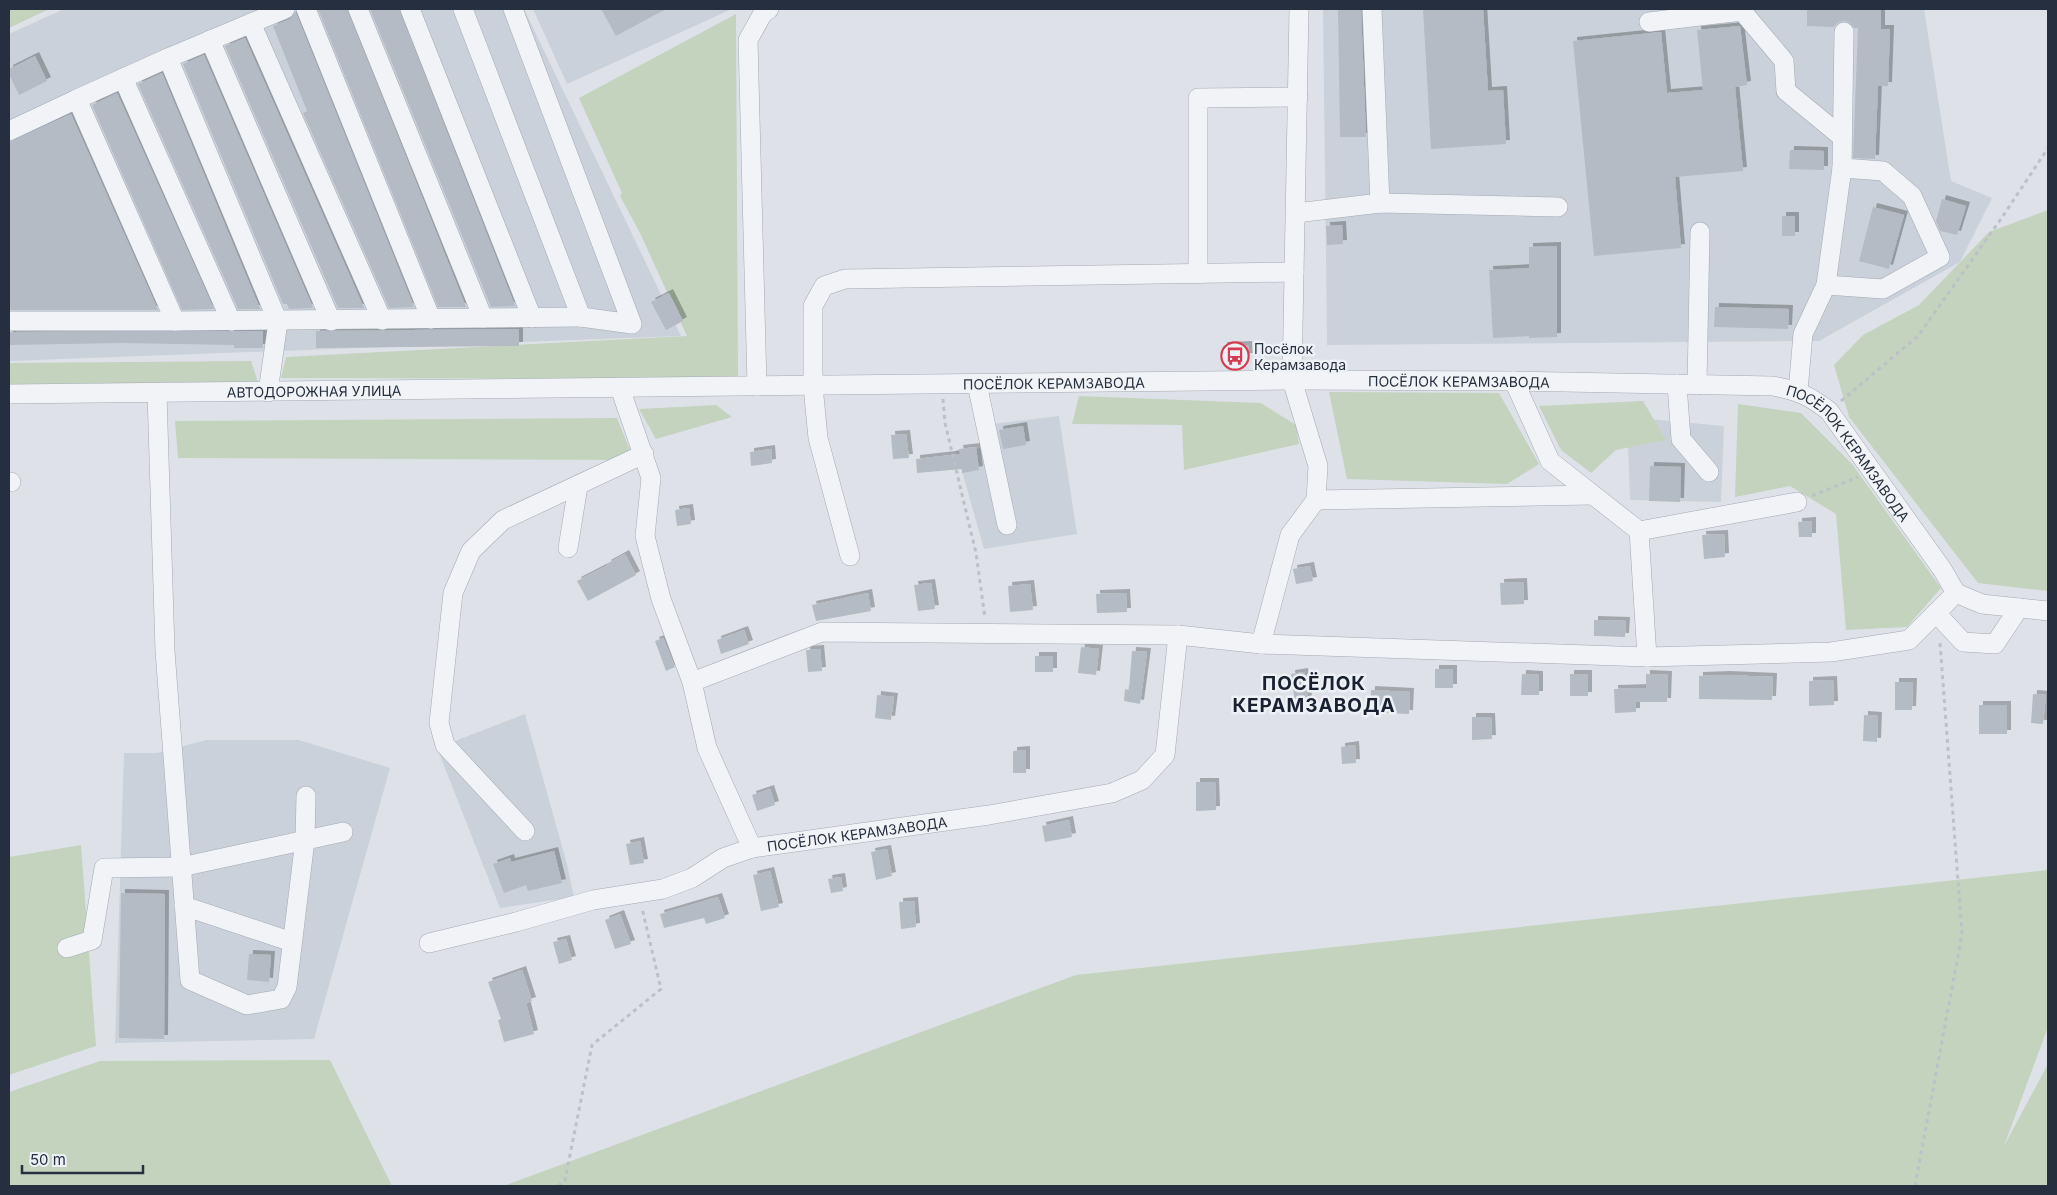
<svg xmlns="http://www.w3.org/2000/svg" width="2057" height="1195" viewBox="0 0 2057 1195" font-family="Inter,sans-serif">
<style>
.built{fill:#cbd1da}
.green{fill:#c3d3be}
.building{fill:#b4bbc5;filter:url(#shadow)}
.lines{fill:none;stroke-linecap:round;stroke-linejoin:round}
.minor-casing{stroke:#a3a9b2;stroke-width:20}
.path{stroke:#bcc0c7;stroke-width:3;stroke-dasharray:4 4;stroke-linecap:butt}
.minor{stroke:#f1f3f6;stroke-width:19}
.labels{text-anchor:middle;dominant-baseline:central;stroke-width:5;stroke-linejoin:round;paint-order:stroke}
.poi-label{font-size:14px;fill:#262f40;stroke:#edf1f6;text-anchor:start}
.street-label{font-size:14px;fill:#262f40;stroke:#edf1f6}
.district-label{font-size:19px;font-weight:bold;letter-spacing:1px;fill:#182031;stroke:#edf1f6}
</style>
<defs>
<filter id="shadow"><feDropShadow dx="4" dy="-4" stdDeviation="0" flood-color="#0004"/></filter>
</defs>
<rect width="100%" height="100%" fill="#dee2e8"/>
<!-- built -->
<path class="built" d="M64,9H524L681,336L9,361V34Z
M533,9H732L567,84Z
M1323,9H1924L1951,181L1992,198L1960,262L1819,341L1327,345Z
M1059,416L1077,534L984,549L956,450L997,447L993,424Z
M1627,417L1724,426L1721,502L1630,500Z
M525,714L567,864L574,897L500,908L437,748Z
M206,740H299L390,768L314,1039L115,1043L124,753H157Z"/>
<!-- green -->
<path class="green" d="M9,9H49L9,28Z
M736,14L738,379L281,378L286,357L687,336L640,233L620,196L622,193L579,98Z
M2048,210V591L1978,583L1849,417L1834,365L1863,335L1919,305L1989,232Z
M251,361L258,382L9,384V363Z
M1329,392L1499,393L1539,464L1507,484L1347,479Z
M1079,396L1261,403L1296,425L1299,444L1184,470L1182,425L1072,424Z
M1643,401L1666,440L1616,450L1591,473L1561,450L1539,406Z
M1738,404L1801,413L1852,464L1941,588L1907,627L1846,630L1836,514L1790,486L1735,497Z
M716,405L732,417L656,439L639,409Z
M617,418L634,460L178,458L175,421Z
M81,845L96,1046L9,1075V857Z
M2048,870V1027L2004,1146L2048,1064V1186H503L1076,975Z
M330,1060L392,1186H9V1092L100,1061Z"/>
<!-- building -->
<path class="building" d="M318,9H347L466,307H438Z
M370,9H399L515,306L491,307Z
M601,9H666L616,36Z
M1338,9H1361L1366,137H1340Z
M1423,9H1483L1488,91L1503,90L1506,144L1431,149Z
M1807,9H1881V29H1890L1888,86H1878L1875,159L1853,158L1858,28H1854L1850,23L1845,21L1838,22L1834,27L1807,26Z
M295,12L296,13L414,307L389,308L303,113L307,111L273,26L290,19Z
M1740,26L1747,85L1735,87L1743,171L1675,177L1681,248L1594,256L1573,41L1661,32L1667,93L1703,90L1697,30Z
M245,38L364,308H338L225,46Z
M204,55L313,308L289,309L287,304H283L183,64Z
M35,56L47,81L19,95L9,74V69Z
M162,73L260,309H238L138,84Z
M117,93L214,309L182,310L92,105Z
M71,114L158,310H9V142Z
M1790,150L1824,151V170L1789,169Z
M1942,199L1966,206L1957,235L1940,231L1936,221Z
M1873,207L1904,215L1889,269L1859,261Z
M1782,216H1795V236H1782Z
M1342,225L1343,244L1327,245L1326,226Z
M1557,246V337L1529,338V336L1493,338L1489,270L1529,268V247Z
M669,293L683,321L666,330L651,302Z
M1715,307L1789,309L1788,329L1714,327Z
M519,329V346L316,348V331Z
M263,331V348H234V345L122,343L9,345V332Z
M1248,345L1249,357L1224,359L1223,346Z
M1023,426L1026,445L1003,449L999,430Z
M906,434L909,458L893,459L891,435Z
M976,447L979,470L962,473V469L917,473L916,459L960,454L959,449Z
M771,449L772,463L751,466L750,452Z
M1650,466L1681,467L1680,502L1649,501Z
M689,508L691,524L677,526L675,510Z
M1812,521V537H1799L1798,522Z
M1724,534L1725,557L1704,559L1702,535Z
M625,554L636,575L588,601L577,581L608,565L607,564Z
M1310,566L1313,581L1296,584L1293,569Z
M1523,582L1524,604L1501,605L1500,583Z
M931,583L935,609L918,611L914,585Z
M1030,584L1033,610L1010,612L1008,586Z
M868,593L871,611L816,621L812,605Z
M1126,593L1127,612L1097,613L1096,594Z
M1594,620L1626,621L1625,637L1594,636Z
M744,630L749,644L721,654L717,640Z
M663,638L675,667L666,671L655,641Z
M1081,647L1099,649L1096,675L1078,673Z
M820,649L822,671L808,672L806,650Z
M1132,651L1147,652L1140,704L1124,701L1125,689L1129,690Z
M1035,656H1053V672H1035Z
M1435,669H1453V688H1435Z
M1304,672L1308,700L1295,703L1291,674Z
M1522,674L1539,675V695H1521Z
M1570,674H1588V696H1570Z
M1646,674L1668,675L1667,702H1636V712L1615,713L1614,689L1646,688Z
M1726,675L1773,677L1772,700L1699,699V676Z
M1833,680L1834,705L1809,706V681Z
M1895,682H1913L1912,710H1895Z
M1371,690L1410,692L1409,714L1370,712Z
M2033,694L2046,695L2043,724L2031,723Z
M877,695L894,697L891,720L875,718Z
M1979,705H2007V734H1979Z
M1864,715L1878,716L1877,742L1863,741Z
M1472,717H1491L1492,739L1472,740Z
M1355,745L1356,763L1342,764L1341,747Z
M1026,750V773H1013V751Z
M1196,782H1215L1216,810L1196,811Z
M770,789L775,805L757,811L752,795Z
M1069,820L1072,837L1045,842L1042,826Z
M640,841L644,863L630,865L626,844Z
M887,849L892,876L876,880L871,852Z
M554,851L562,883L528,891L526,885L504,893L493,864L510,858L511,862Z
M770,871L779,907L761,911L753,875Z
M841,877L843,891L831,893L828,879Z
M121,893L165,894L164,1039L119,1038Z
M718,897L725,918L706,924L704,918L664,928L660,914Z
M914,901L916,927L901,929L899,902Z
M620,914L631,944L615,949L605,920Z
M566,939L572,960L559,964L553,942Z
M249,954L271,955L269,982L247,980Z
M522,970L532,1001L526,1003L534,1034L504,1042L498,1020L501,1019L488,982Z"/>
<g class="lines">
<!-- minor casing -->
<g class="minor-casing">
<g id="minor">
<path d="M306,9L431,319"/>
<path d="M358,9L483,318"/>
<path d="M410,9L532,318"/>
<path d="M513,9L632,324L581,317"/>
<path d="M1372,9L1380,203"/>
<path d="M1649,22L1742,11L1784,61L1786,91L1842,137"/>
<path d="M251,23L382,320"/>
<path d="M210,40L331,321"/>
<path d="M168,58L77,99L175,321L581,317L463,9"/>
<path d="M123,78L231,321"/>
<path d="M9,131L77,99"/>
<path d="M1296,213L1380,203L1558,207"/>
<path d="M1198,274V98L1298,97"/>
<path d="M1826,285L1883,289L1940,257L1912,196L1883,171L1842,168"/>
<path d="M9,321H175"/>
<path d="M1514,381L1550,461L1639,531L1647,657"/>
<path d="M977,384L1007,525"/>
<path d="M1677,384L1681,439L1709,472"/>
<path d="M1697,385L1700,232"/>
<path d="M757,386L748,40L763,13L769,9"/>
<path d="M620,388L651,478L645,536L661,599L692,682L707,748L752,848"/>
<path d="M1798,391L1803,334L1826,285L1842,168L1844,32"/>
<path d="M268,392L278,322L168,58L285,9"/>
<path d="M157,393L165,651L190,980L247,1005L281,999L287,987L305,840L306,796"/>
<path id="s1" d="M9,394L1292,380L1514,381L1773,386C1799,391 1808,395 1829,411L1942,569L1956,593L1982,604L2048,611"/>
<path d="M9,482H11"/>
<path d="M1316,500L1593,495"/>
<path d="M1639,531L1797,502"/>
<path d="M568,548L578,486"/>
<path d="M850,556L818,438L813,386V306L824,286L845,279L1294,272"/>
<path d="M1936,613L1963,642L1995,644L2019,608"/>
<path d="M1261,644L1290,535L1316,500L1318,466L1292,380L1299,9"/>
<path d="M692,682L822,632L1178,635L1261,644L1647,657L1831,652L1909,640L1956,593"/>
<path d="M525,831L445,745L439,723L453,593L471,551L503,520L644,454"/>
<path d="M184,906L292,942"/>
<path id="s2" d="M429,943L516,922L593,900L663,889L692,878L723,858L752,848L989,815L1112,793L1142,780L1165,755L1178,635"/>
<path d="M67,948L92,940L104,868L181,867L343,832"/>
</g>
</g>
<!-- path -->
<path class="path" d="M943,399L945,423L976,553L985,618
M1841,401L1918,336L2001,219L2048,148
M1812,496L1858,477
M558,1186L565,1180L592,1045L661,989L642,908
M1915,1186L1962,934L1940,643"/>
<!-- minor -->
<use href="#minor" class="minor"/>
</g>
<!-- icons -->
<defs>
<g id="bus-ring" transform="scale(1.4375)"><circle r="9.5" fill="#edf1f6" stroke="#d63a50" stroke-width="1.5"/><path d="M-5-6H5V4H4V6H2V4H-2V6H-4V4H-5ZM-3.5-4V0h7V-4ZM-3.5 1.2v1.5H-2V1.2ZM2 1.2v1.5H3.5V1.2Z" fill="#d63a50"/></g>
</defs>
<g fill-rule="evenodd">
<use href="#bus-ring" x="1235" y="356"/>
</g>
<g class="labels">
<!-- poi labels -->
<g class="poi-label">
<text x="1254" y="348">Посёлок<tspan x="1254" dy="16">Керамзавода</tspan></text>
</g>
<!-- street labels -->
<g class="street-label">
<text stroke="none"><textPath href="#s1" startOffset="1450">ПОСЁЛОК КЕРАМЗАВОДА</textPath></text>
<text stroke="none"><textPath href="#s1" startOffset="1045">ПОСЁЛОК КЕРАМЗАВОДА</textPath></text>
<text stroke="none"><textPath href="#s1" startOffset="305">АВТОДОРОЖНАЯ УЛИЦА</textPath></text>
<text stroke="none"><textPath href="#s1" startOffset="1869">ПОСЁЛОК КЕРАМЗАВОДА</textPath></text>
<text stroke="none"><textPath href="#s2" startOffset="445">ПОСЁЛОК КЕРАМЗАВОДА</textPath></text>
</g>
<!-- district labels -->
<g class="district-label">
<text x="1314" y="683">ПОСЁЛОК<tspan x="1314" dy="22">КЕРАМЗАВОДА</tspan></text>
</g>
</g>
<!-- border -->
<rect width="2057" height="1195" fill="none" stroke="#262f40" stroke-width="20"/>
<!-- scale -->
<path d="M22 1165v8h121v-8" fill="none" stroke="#262f40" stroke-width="2.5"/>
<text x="30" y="1165" font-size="15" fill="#262f40" stroke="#edf1f6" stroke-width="4" paint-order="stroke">50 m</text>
</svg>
